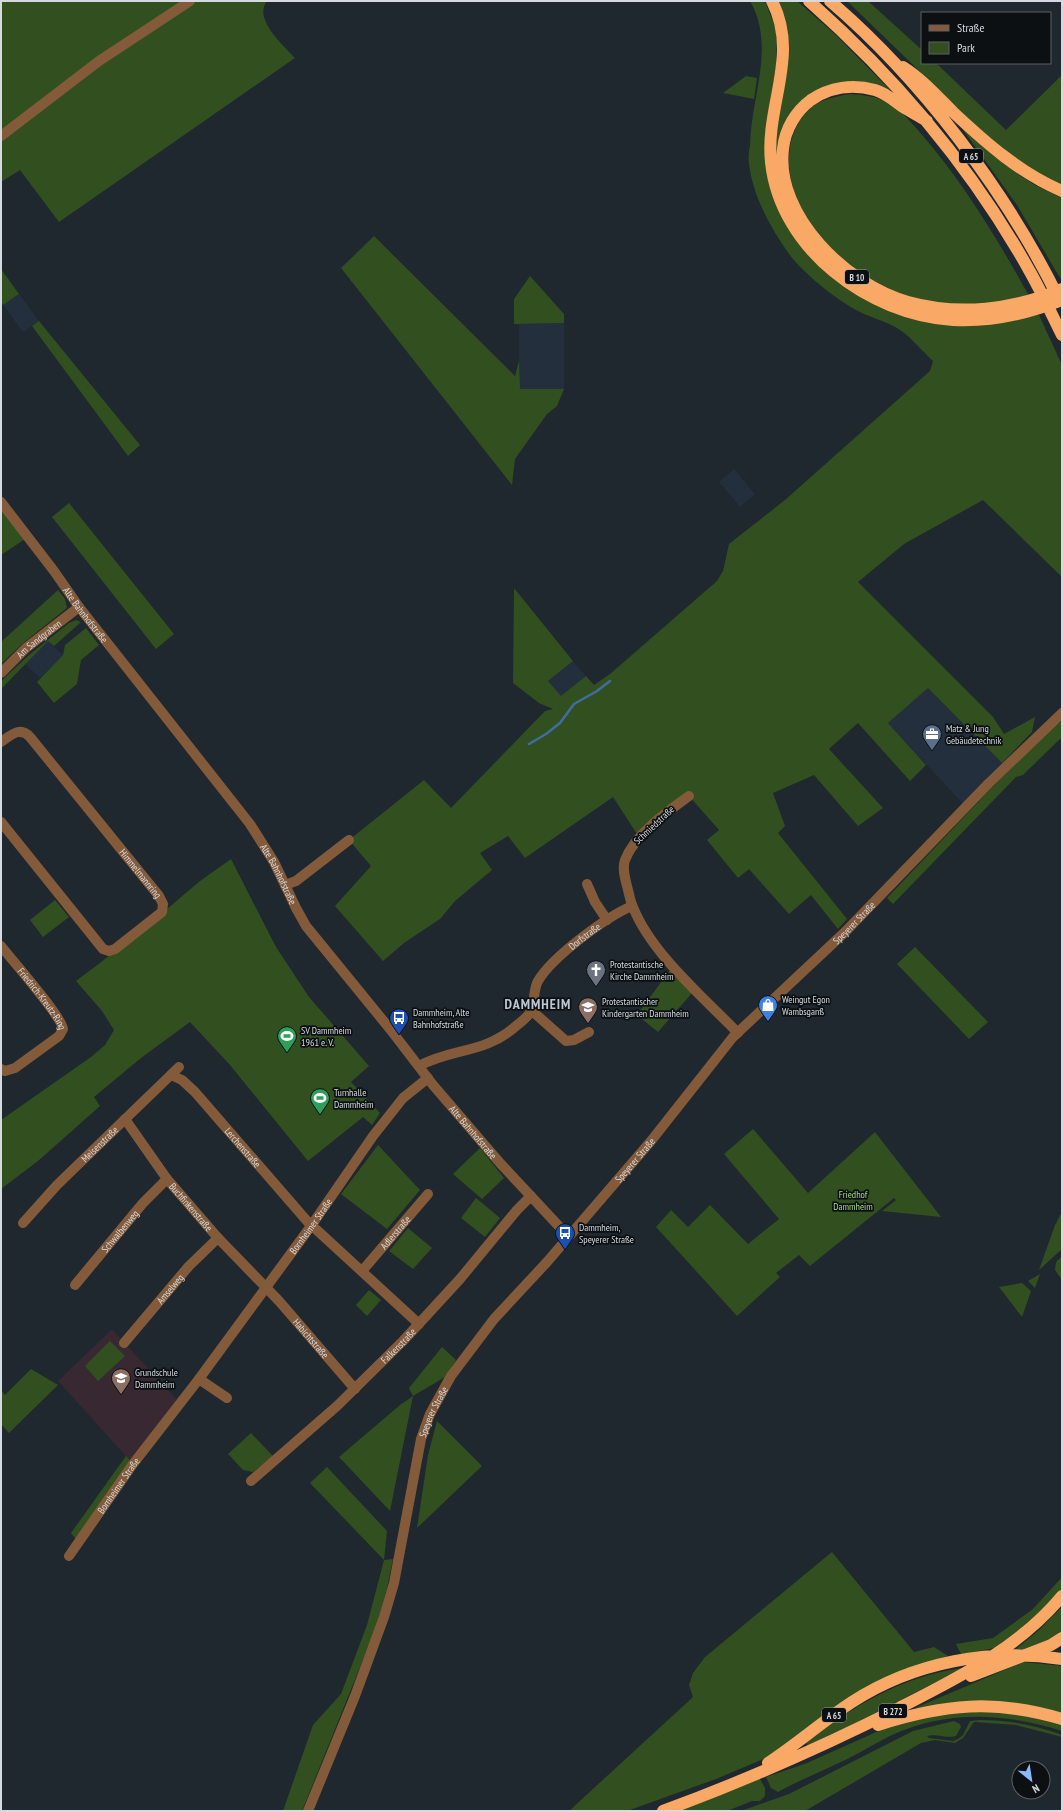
<svg xmlns="http://www.w3.org/2000/svg" width="1063" height="1812" viewBox="0 0 1063 1812" font-family="'PT Sans Narrow',sans-serif">
<style>
.built{fill:#232f3d}
.education{fill:#382832}
.green{fill:#32501f}
.lines{fill:none;stroke-linecap:round;stroke-linejoin:round}
.stream{stroke:#3f6da3;stroke-width:2.5}
.minor{stroke:#845b3a;stroke-width:10}
.highway{stroke:#faa865;stroke-width:12}
.labels{text-anchor:middle;dominant-baseline:central;stroke-width:3.5;stroke-linejoin:round;paint-order:stroke}
.shield{fill:#0c1013;stroke:#999da2;stroke-width:1}
.shield-label{font-size:9px;font-weight:bold;fill:#d5dae0}
.street-label{font-size:10px;fill:#d5dae0;stroke:#0c1013}
.poi-label{font-size:10px;fill:#d5dae0;stroke:#0c1013;text-anchor:start}
.park-label{font-size:10px;fill:#a1d982;stroke:#0c1013}
.district-label{font-size:14px;font-weight:bold;letter-spacing:1px;fill:#bcc7d2;stroke:#0c1013}
</style>
<rect width="100%" height="100%" fill="#1f272f"/>
<!-- built -->
<path class="built" d="M19,294L39,321L23,332L3,305Z
M564,323V389H519V324Z
M734,469L755,494L740,507L719,482Z
M48,641L63,655L40,678L25,664Z
M573,661L586,676L561,697L548,681Z
M928,688L1002,763L999,772L966,807L888,723Z"/>
<!-- education -->
<path class="education" d="M112,1329L180,1403L133,1464L58,1381Z"/>
<!-- green -->
<path class="green" d="M1,1H267C253,19 283,45 295,58L59,222L20,170L1,182Z
M750,1H765L777,32L776,66L765,136L767,172L781,212L847,287L876,305L916,319L1039,315L1062,365V577L983,500L904,544L858,582L993,717L1004,734L1035,717L1032,732L1002,763L928,688L888,723L926,765L910,781L858,723L829,749L883,808L858,826L814,775L773,793L785,826L778,833L847,919L838,929L811,895L789,914L749,869L738,878L707,840L719,830L689,796L639,837L613,797L525,858L508,836L480,853L492,870L455,901L440,919L404,943L383,961L335,906L371,866L349,840L424,780L451,808L545,711L553,709L539,703L513,683L514,588L573,661L548,681L561,696L586,676L594,685L610,674L717,581L723,571L729,544L785,500L930,371L933,361C922,351 912,338 900,330C890,323 876,319 864,314C839,302 806,276 789,254C770,227 753,196 749,164C748,158 749,151 750,145C751,97 776,46 750,1Z
M777,1H797L836,35L890,90L888,92C868,81 845,81 824,89C802,97 788,114 782,137C763,208 837,278 898,301C939,317 983,315 1026,305V307C948,328 865,307 812,244C794,222 779,195 775,165C771,133 782,102 786,69C789,45 785,23 777,1Z
M847,1H868L922,50V63H936L1006,130L1062,75V185C1013,162 975,126 937,88C907,59 877,30 847,1Z
M746,76L757,78L754,99L723,93Z
M850,94C862,95 877,96 888,103C902,111 913,124 923,136C963,182 1000,243 1029,296C1013,299 995,305 978,306C953,306 924,303 901,294C870,281 841,261 820,236C794,206 777,159 799,122C804,115 810,107 818,103C828,98 839,96 850,94Z
M956,120L1004,164L1033,184L1062,198V277L1060,278L1017,205Z
M374,236L515,376L519,361L520,389H564L557,406L547,414L515,459L512,485L341,268Z
M1,269L19,294L3,305L1,302Z
M530,276L564,314V323L514,324V299Z
M39,321L140,445L128,456L32,326Z
M1,502L28,537L1,555Z
M69,503L174,634L156,649L52,517Z
M58,590L65,599L67,608L22,644L1,664V642Z
M76,620L81,622L54,646L48,641L1,689V681L29,655L69,623Z
M86,628L99,645L81,660L77,684L54,703L37,682L63,655L65,645Z
M1062,720V740L1060,739L1023,775L1016,777L893,904L887,898L1016,762Z
M231,859L276,947L309,997L369,1066L351,1082L380,1113L372,1125L363,1117L308,1161L230,1065L190,1022L141,1058L94,1097L100,1106L38,1161L1,1189V1120L91,1057L105,1045L114,1030L102,1011L76,981L134,937L200,881Z
M55,900L69,917L43,937L30,920Z
M915,947L988,1022L969,1039L897,964Z
M670,970L692,993L658,1032L637,1015Z
M753,1129L808,1193L875,1132L941,1217L882,1211L896,1200L894,1198L810,1266L799,1255L776,1273L780,1277L737,1316L656,1227L671,1210L688,1227L710,1205L748,1244L779,1219L724,1154Z
M378,1145L420,1190L387,1229L341,1194Z
M480,1148L504,1178L482,1199L453,1174Z
M476,1198L500,1218L485,1237L461,1218Z
M1062,1212V1249L1039,1270L1055,1225Z
M408,1228L432,1248L413,1269L389,1251Z
M1062,1256V1280L1055,1270L1056,1262Z
M1040,1274L1035,1288L1028,1281Z
M1022,1283L1031,1291L1022,1317L999,1287Z
M369,1290L381,1300L367,1316L356,1305Z
M110,1341L125,1356L98,1381L85,1366Z
M442,1347L456,1360L445,1377L413,1396L390,1511L339,1457L400,1405L413,1396L409,1388Z
M31,1369L58,1385L9,1433L1,1424V1390L5,1395Z
M437,1421L482,1466L417,1528L428,1455Z
M251,1433L273,1456L253,1472L243,1470L228,1454Z
M126,1456L133,1464L78,1542L71,1533Z
M327,1467L387,1531L384,1560L393,1559L387,1588L377,1625L302,1811H283L313,1725L341,1694L367,1625L384,1560L310,1483Z
M832,1552L914,1652L934,1647L948,1656L899,1672L766,1758L716,1779L627,1811H569L693,1697L689,1685L693,1673L705,1657Z
M1062,1577V1590L1038,1615L995,1648L961,1654L956,1644L993,1638L1033,1609Z
M1062,1607V1634L1034,1649H1016L1038,1631Z
M1023,1662L1062,1666V1716L1053,1713L915,1708Z
M963,1668L860,1721L808,1745L806,1743C853,1706 902,1676 963,1668Z
M952,1711L1023,1714L1062,1724V1731C1005,1713 948,1710 892,1735C875,1743 859,1754 841,1762C820,1772 798,1781 778,1792L771,1788L766,1777L807,1763L883,1729Z
M980,1720C1008,1720 1036,1725 1062,1735V1737L1016,1725L974,1722L963,1738L955,1743L935,1740L921,1743L805,1811H741L789,1794L913,1731L954,1721L960,1724L961,1727L956,1736C946,1739 937,1733 927,1736L929,1738L953,1741L958,1739L963,1735L970,1721Z
M760,1779L765,1788V1796L760,1801H752L727,1811H678Z"/>
<g class="lines">
<!-- stream -->
<path class="stream" d="M529,744L546,734L560,723L574,704L597,691L610,681"/>
<!-- minor -->
<g class="minor">
<path d="M1,136L99,61L190,1"/>
<path id="s1" d="M1,502L54,571L79,607L250,824L274,862L296,908L306,926L390,1029L433,1085L500,1163L568,1236"/>
<path id="s2" d="M1,673L26,648L79,607"/>
<path id="s3" d="M1,742C11,735 20,726 30,737L159,896L163,904L162,912L115,949L109,951L103,949L1,822"/>
<path d="M689,796C667,812 635,834 625,860C622,868 625,878 627,886C629,893 630,901 633,907C651,953 703,997 738,1033"/>
<path d="M587,884L595,902L607,920"/>
<path d="M285,885L296,881L349,840"/>
<path id="s4" d="M1,946C12,960 62,1017 63,1029L59,1036L15,1068L5,1071L1,1069"/>
<path d="M531,1010L566,1041L574,1040L589,1032"/>
<path id="s5" d="M419,1066C451,1048 485,1054 516,1026C521,1022 528,1017 531,1011C535,1002 533,990 538,981C552,957 606,917 632,906"/>
<path id="s6" d="M171,1075L182,1080L195,1092L307,1221L419,1324"/>
<path id="s7" d="M125,1119L167,1179L218,1238L279,1301L355,1389"/>
<path id="s8" d="M23,1223L57,1185L179,1067"/>
<path id="s9" d="M362,1271L428,1194"/>
<path id="s10" d="M75,1285L143,1203L167,1179"/>
<path id="s11" d="M124,1343L189,1266L218,1238"/>
<path d="M199,1379L227,1398"/>
<path id="s12" d="M251,1481L337,1406L403,1341L460,1279L517,1210L531,1196"/>
<path id="s13" d="M69,1556L133,1464L199,1379L311,1226L373,1136L403,1098L428,1078"/>
<path id="s14" d="M308,1811L355,1696L384,1617L394,1583L421,1439L430,1414L451,1376L494,1319L547,1262L651,1141L733,1037L845,932L989,783L1062,713"/>
</g>
<!-- highway -->
<path class="highway" d="M772,1C800,56 765,106 771,162C780,249 869,315 953,320C991,322 1027,314 1062,300
M809,1C896,78 972,168 1029,270C1041,291 1051,313 1062,335
M830,1C921,79 1006,191 1059,299
M903,67C922,79 937,96 953,112C986,143 1020,173 1062,191
M927,121C919,116 911,112 903,107C894,101 886,93 875,90C853,84 830,87 811,100C796,111 785,129 783,149C775,216 847,285 908,302C959,316 1013,310 1062,289
M971,1676L1051,1645L1062,1638
M878,1725C944,1704 995,1699 1062,1719
M768,1763C797,1744 823,1721 852,1702C914,1662 990,1648 1062,1659
M663,1811C744,1781 822,1747 899,1708C958,1678 1019,1648 1062,1596"/>
</g>
<!-- icons -->
<defs>
<g id="office-pin" transform="scale(1)"><path d="M0 17L-7.5 6A9.5 9.5 0 1 1 7.5 6Z" fill="#5c6f8a" stroke="#0c1013"/><path d="M-6-3h4V-5.5h4V-3h4V5H-6ZM-1-4.5V-3h2v-1.5ZM-6 0V1H6V0Z" fill="#fff"/></g>
<g id="church-pin" transform="scale(1)"><path d="M0 17L-7.5 6A9.5 9.5 0 1 1 7.5 6Z" fill="#6b7280" stroke="#0c1013"/><path d="M-1.2-6h2.4v3.5h3.3v2.4h-3.3V6h-2.4V-.1h-3.3v-2.4h3.3Z" fill="#fff"/></g>
<g id="shop-pin" transform="scale(1)"><path d="M0 17L-7.5 6A9.5 9.5 0 1 1 7.5 6Z" fill="#3f7fe0" stroke="#0c1013"/><path d="M-5-2.5h2.3a2.7 3.5 0 0 1 5.4 0H5L5.5 6h-11ZM-1.5-2.5h3a1.5 2.3 0 0 0-3 0Z" fill="#fff"/></g>
<g id="school-pin" transform="scale(1)"><path d="M0 17L-7.5 6A9.5 9.5 0 1 1 7.5 6Z" fill="#8d6e63" stroke="#0c1013"/><path d="M0-5L7-2L0 1L-7-2ZM-4 1L0 2.5L4 1V4Q0 6-4 4Z" fill="#fff"/></g>
<g id="bus-pin" transform="scale(1)"><path d="M0 17L-7.5 6A9.5 9.5 0 1 1 7.5 6Z" fill="#1a4fb4" stroke="#0c1013"/><path d="M-5-6H5V4H4V6H2V4H-2V6H-4V4H-5ZM-3.5-4V0h7V-4ZM-3.5 1.2v1.5H-2V1.2ZM2 1.2v1.5H3.5V1.2Z" fill="#fff"/></g>
<g id="stadium-pin" transform="scale(1)"><path d="M0 17L-7.5 6A9.5 9.5 0 1 1 7.5 6Z" fill="#2e9e5b" stroke="#0c1013"/><path d="M0-5a6.5 5 0 1 0 0 10a6.5 5 0 1 0 0-10ZM-3.5-1.8h7v3.6h-7Z" fill="#fff"/></g>
</defs>
<g fill-rule="evenodd">
<use href="#office-pin" x="932" y="734"/>
<use href="#church-pin" x="596" y="970"/>
<use href="#shop-pin" x="768" y="1005"/>
<use href="#school-pin" x="588" y="1007"/>
<use href="#bus-pin" x="399" y="1018"/>
<use href="#stadium-pin" x="287" y="1036"/>
<use href="#stadium-pin" x="320" y="1098"/>
<use href="#bus-pin" x="565" y="1233"/>
<use href="#school-pin" x="121" y="1378"/>
</g>
<g class="labels">
<!-- shield labels -->
<g class="shield">
<rect x="959" y="149" width="24" height="14" rx="3"/>
<rect x="845" y="270" width="24" height="14" rx="3"/>
<rect x="879" y="1704" width="28" height="14" rx="3"/>
<rect x="822" y="1708" width="24" height="14" rx="3"/>
</g>
<g class="shield-label">
<text x="971" y="156">A 65</text>
<text x="857" y="277">B 10</text>
<text x="893" y="1711">B 272</text>
<text x="834" y="1715">A 65</text>
</g>
<!-- street labels -->
<g class="street-label">
<text stroke="none"><textPath href="#s1" startOffset="141">Alte Bahnhofstraße</textPath></text>
<text stroke="none"><textPath href="#s2" startOffset="51">Am Sandgraben</textPath></text>
<text transform="translate(654 825) rotate(-43)">Schmiedstraße</text>
<text stroke="none"><textPath href="#s3" startOffset="209">Himmelmannring</textPath></text>
<text stroke="none"><textPath href="#s1" startOffset="465">Alte Bahnhofstraße</textPath></text>
<text stroke="none"><textPath href="#s14" startOffset="1068">Speyerer Straße</textPath></text>
<text stroke="none"><textPath href="#s5" startOffset="223">Dorfstraße</textPath></text>
<text stroke="none"><textPath href="#s4" startOffset="67">Friedrich-Kreutz-Ring</textPath></text>
<text stroke="none"><textPath href="#s1" startOffset="789">Alte Bahnhofstraße</textPath></text>
<text stroke="none"><textPath href="#s8" startOffset="110">Meisenstraße</textPath></text>
<text stroke="none"><textPath href="#s6" startOffset="103">Lerchenstraße</textPath></text>
<text stroke="none"><textPath href="#s14" startOffset="744">Speyerer Straße</textPath></text>
<text stroke="none"><textPath href="#s7" startOffset="110">Buchfinkenstraße</textPath></text>
<text stroke="none"><textPath href="#s13" startOffset="409">Bornheimer Straße</textPath></text>
<text stroke="none"><textPath href="#s10" startOffset="70">Schwalbenweg</textPath></text>
<text stroke="none"><textPath href="#s9" startOffset="51">Adlerstraße</textPath></text>
<text stroke="none"><textPath href="#s11" startOffset="71">Amselweg</textPath></text>
<text stroke="none"><textPath href="#s7" startOffset="288">Habichtstraße</textPath></text>
<text stroke="none"><textPath href="#s12" startOffset="200">Falkenstraße</textPath></text>
<text stroke="none"><textPath href="#s14" startOffset="420">Speyerer Straße</textPath></text>
<text stroke="none"><textPath href="#s13" startOffset="86">Bornheimer Straße</textPath></text>
</g>
<!-- poi labels -->
<g class="poi-label">
<text x="946" y="728">Matz &amp; Jung<tspan x="946" dy="12">Gebäudetechnik</tspan></text>
<text x="610" y="964">Protestantische<tspan x="610" dy="12">Kirche Dammheim</tspan></text>
<text x="782" y="999">Weingut Egon<tspan x="782" dy="12">Wambsganß</tspan></text>
<text x="602" y="1001">Protestantischer<tspan x="602" dy="12">Kindergarten Dammheim</tspan></text>
<text x="413" y="1012">Dammheim, Alte<tspan x="413" dy="12">Bahnhofstraße</tspan></text>
<text x="301" y="1030">SV Dammheim<tspan x="301" dy="12">1961 e. V.</tspan></text>
<text x="334" y="1092">Turnhalle<tspan x="334" dy="12">Dammheim</tspan></text>
<text x="579" y="1227">Dammheim,<tspan x="579" dy="12">Speyerer Straße</tspan></text>
<text x="135" y="1372">Grundschule<tspan x="135" dy="12">Dammheim</tspan></text>
</g>
<!-- park labels -->
<g class="park-label">
<text x="853" y="1194">Friedhof<tspan x="853" dy="12">Dammheim</tspan></text>
</g>
<!-- district labels -->
<g class="district-label">
<text x="538" y="1004">DAMMHEIM</text>
</g>
</g>
<!-- border -->
<rect width="1063" height="1812" fill="none" stroke="#d5dae0" stroke-width="4"/>
<!-- legend -->
<rect x="921" y="12" width="130" height="52" fill="#0c1013" stroke="#5c6165"/>
<rect x="929" y="25" width="20" height="6" fill="#845b3a" stroke="#5c6165"/>
<text x="957" y="32" font-size="12" fill="#d5dae0">Straße</text>
<rect x="929" y="42" width="20" height="12" fill="#32501f" stroke="#5c6165"/>
<text x="957" y="52" font-size="12" fill="#d5dae0">Park</text>
<!-- north arrow -->
<g transform="translate(1031 1780) rotate(150)"><circle r="19" fill="#0c1013" stroke="#5c6165"/>
<path d="M0-3L7 15L0 10L-7 15Z" fill="#88bafc"/>
<text y="-6" font-size="11" font-weight="bold" text-anchor="middle" fill="#d5dae0">N</text>
</g>
</svg>
